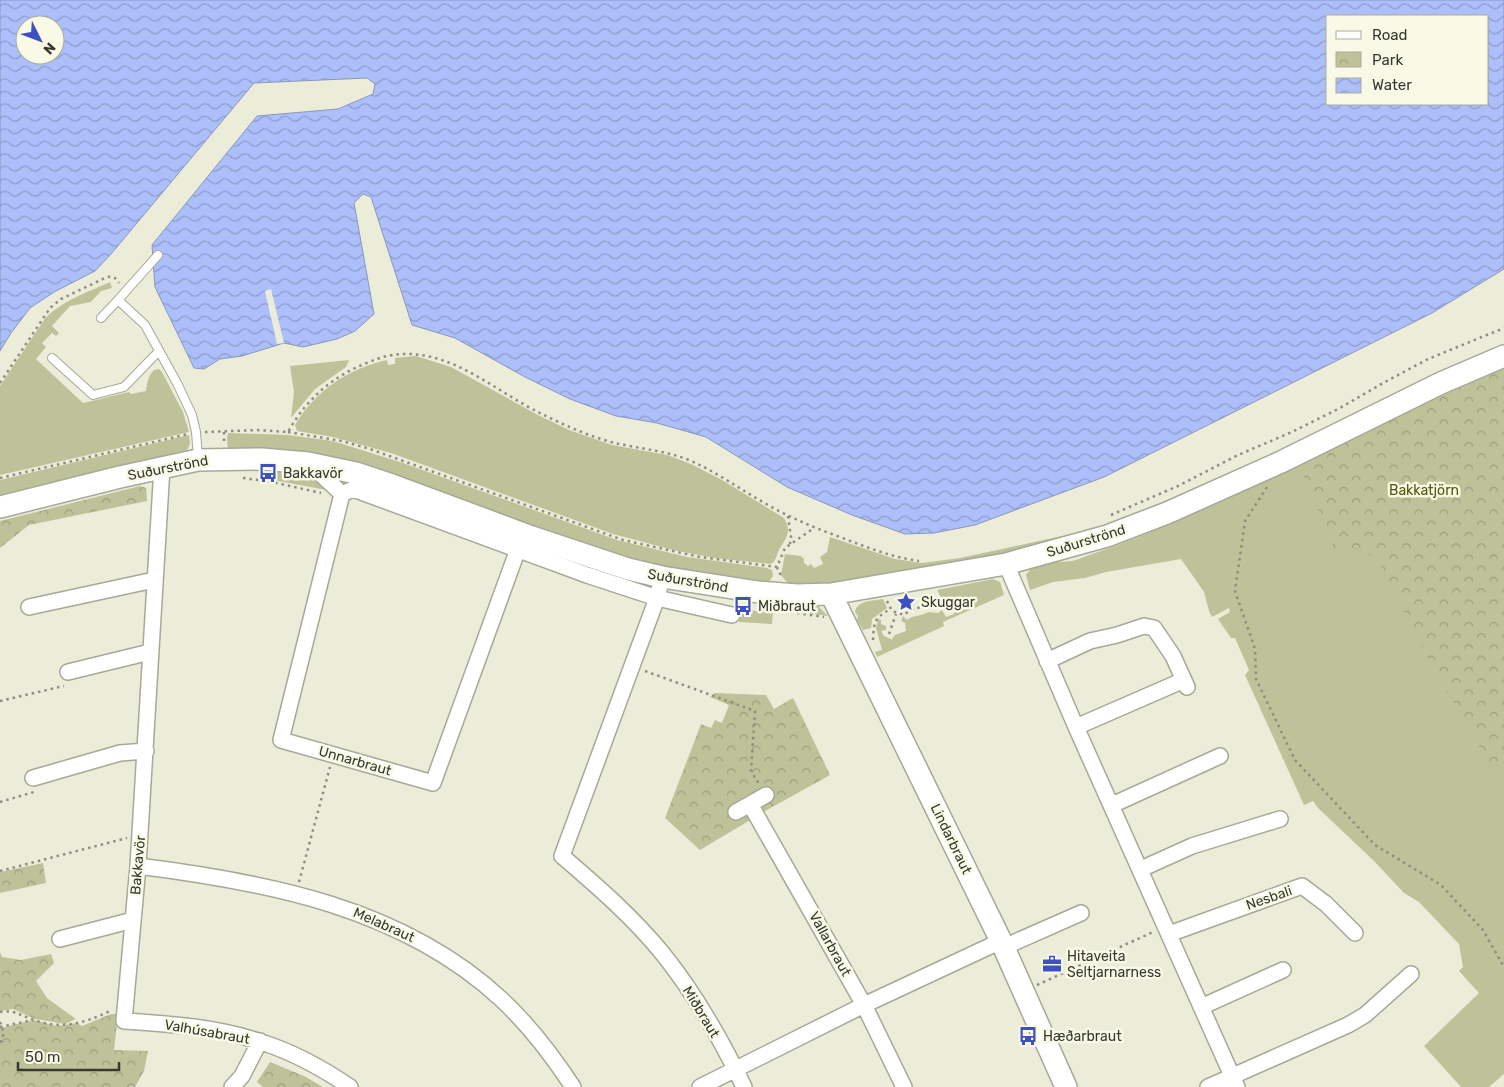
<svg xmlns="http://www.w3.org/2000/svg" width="1504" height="1087" viewBox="0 0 1504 1087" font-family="Rubik,sans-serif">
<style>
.grass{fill:#bec299}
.park{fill:url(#park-crowns)}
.water{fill:url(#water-waves);stroke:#8a96bd;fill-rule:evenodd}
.pier{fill:#ebedd9}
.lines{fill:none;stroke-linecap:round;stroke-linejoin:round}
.lane-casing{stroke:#a7a996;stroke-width:10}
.street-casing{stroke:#a7a996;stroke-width:18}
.secondary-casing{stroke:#a7a996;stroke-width:24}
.path{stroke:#8d8e81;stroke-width:2.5;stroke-dasharray:2.5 4;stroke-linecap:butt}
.lane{stroke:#fff;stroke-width:8}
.street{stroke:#fff;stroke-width:15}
.secondary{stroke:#fff;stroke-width:21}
.labels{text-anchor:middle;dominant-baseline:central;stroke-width:5;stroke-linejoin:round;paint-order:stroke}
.street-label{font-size:14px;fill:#373830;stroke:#f8fae6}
.poi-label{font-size:14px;fill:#373830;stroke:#f8fae6;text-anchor:start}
.park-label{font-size:14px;fill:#545709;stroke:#f8fae6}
</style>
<defs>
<pattern id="park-crowns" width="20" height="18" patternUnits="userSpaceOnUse" patternTransform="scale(1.25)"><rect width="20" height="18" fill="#bec299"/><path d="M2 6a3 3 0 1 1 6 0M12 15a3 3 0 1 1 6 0" fill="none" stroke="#9b9f7d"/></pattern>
<pattern id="water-waves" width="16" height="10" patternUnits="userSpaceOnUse" patternTransform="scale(1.25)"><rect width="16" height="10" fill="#adbffa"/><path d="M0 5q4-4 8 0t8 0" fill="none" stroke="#8e9ccb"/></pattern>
</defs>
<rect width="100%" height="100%" fill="#ebedd9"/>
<!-- grass -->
<path class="grass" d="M110,282L112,288L101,291L91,302L70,306L52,326L59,333L56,336L52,333L42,343L46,347L36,359L83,403L129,392L131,394L146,391C147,383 148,376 154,370L159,369L162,372L183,412L189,432L0,475V386L44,320C59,302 88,292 110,282Z
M416,356L451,367L536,414L569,430L612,445L667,455L691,464L722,480L784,518C793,532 785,539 779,550C776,556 776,561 771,564L714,558L673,550L613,534L391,453L333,437L297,431L295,425C316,390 348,369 387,360L388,365L395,364V358Z
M349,360L346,367L315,389L291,418L294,392L290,366Z
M1504,365V1074L1489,1087H1461L1424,1046L1479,993L1459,971L1463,967L1459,944L1419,902L1404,893L1374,861L1318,808L1313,801L1304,805L1245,675L1249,670L1235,638H1231L1218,619L1230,612L1229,608L1212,617L1209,611L1204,592L1181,559L1106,572L1085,578L1053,582L1030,590L1026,575C1036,559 1056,563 1072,561C1081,559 1090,554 1098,552C1121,544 1142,536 1164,526Z
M228,433L288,435L333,441L403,463L617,540L687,557L767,568L772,570L773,576L767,585L703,579L228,449L227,439Z
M189,435L190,444L186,452L0,500V480Z
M296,470L311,474L332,491L273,480L274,472Z
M1076,533L1077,538L1038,550L850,586H790L781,575L785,554L801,556L804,559V563L808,566L811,564L814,568L823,564L820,557L827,552L830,537L895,559L922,563L960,558Z
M993,579L1000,582L1004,595L943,622L944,626L877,657L875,652L882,650L876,628L878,619L881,620V624L886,626V630L881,631L884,636L893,640L892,639L895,635L906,631L905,623L901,621L903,616L907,620C914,614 921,617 928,612L938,613L942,610L946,617L954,614L956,605L953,598L948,597L942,599L937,590Z
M883,599L887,608L872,619L871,628L863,630L857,620L858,616L855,612C857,600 873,601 883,599Z
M785,601L817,605L828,616L783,610Z
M740,609L773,613L772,624L739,622Z"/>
<!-- park -->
<path class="park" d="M1504,364V763L1493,771L1427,657L1377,557L1350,550L1334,548L1314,499L1297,463Z
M140,486L146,488L147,501L29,525L0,548V521Z
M715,693L766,695L774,709L793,698L830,775L767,810L700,850L665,818L701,724L711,728L715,720L722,723L729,705L710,697Z
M43,863L46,883L0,893V872Z
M0,952L2,957L21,960L51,954L54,963L36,981L47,998L76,1019L65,1024L35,1019L13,1009L0,1011Z
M111,1014H118L114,1050L148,1051L144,1071L135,1087H0V1028L34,1020L57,1026L77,1023L82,1026Z
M270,1062L304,1076L323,1087H263L257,1082Z"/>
<!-- water -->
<path class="water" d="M0,0H1504V269L1432,313L1104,477L975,525L934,533L905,534L852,515L787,487L706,437L657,423L616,416L570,399L525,377L455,338L412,325L371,197L363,194L354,203L374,314L355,331L337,339L303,347L284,343L242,356L220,359L204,369L194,368L155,287L152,245L257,116L338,109L373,94L375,84L367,78L254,83L111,254L95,271L54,292L30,308L11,333L0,351ZM1328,16H1488V104H1328ZM25,25H55V55H25Z"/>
<!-- pier -->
<path class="pier" d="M271,289L284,343L277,344L265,291Z"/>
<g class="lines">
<!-- lane casing -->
<g class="lane-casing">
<path id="lane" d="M118,300L158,255
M101,318L118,300L145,325L178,385L192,415L196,432L198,458
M52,358L93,395L124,387L159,351"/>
</g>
<!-- street casing -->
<g class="street-casing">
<path id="street" d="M310,464L342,494
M162,467L138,866L124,1021C170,1024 217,1027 261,1042C293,1052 322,1068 350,1087
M342,494L281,740L433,783L518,549
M342,494L353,489L587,575L657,598L732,615
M1006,564L1076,727L1237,1087
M662,577L657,598L562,856C598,887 633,917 663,954C695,994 722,1041 744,1087
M29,607L154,580
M1047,661L1090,641L1117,635L1144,626L1154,628L1173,656L1187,687
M68,672L150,652
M1076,727L1184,680
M33,778L120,753L146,751
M750,804L864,1005L904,1087
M1112,805L1220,756
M736,812L766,795
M138,866C267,882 403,908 501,999C529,1025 552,1055 573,1087
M1141,869L1192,846L1280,819
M1169,934L1302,886L1326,904L1355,933
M60,939L133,920
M1004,947L1081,913
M1201,1007L1283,970
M232,1087L242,1076L260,1041
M700,1087L864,1005L1001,941
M1208,1087L1348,1025L1365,1015L1411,974"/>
</g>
<!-- secondary casing -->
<g class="secondary-casing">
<path id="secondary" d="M0,507L120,477L198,460L262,459L308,463L356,473L392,485L532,537L628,569L662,577L758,592L797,595L831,594L1006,564L1107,536L1167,513L1281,462L1441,383L1504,356
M831,594L1001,941L1066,1087"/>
</g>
<!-- path -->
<path class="path" d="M0,383L50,308L61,299L107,277C113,276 116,278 119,283
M205,432L257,430L288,432C307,398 333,376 369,362C381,357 392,354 405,354C456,353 498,393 542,414C566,426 593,438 619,444C643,449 666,451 689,460C717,472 741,490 768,505C791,518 815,528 840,537C866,547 891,557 919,561
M224,432V443
M288,432L342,441L370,449L623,540L700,557L777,567L785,548L814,528
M0,478L188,434
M243,478L272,482L321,493
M1267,487L1245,521L1235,591L1255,649L1256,679L1295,760L1375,845L1441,885L1483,930L1504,967
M1111,515L1178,486L1238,455L1292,432L1340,408L1385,382L1428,359L1504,328
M788,516L791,537L790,544
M777,567L779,573L783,576
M887,601L892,611L904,615L909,611L929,604L934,593
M797,613L824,617
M889,634L896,614
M873,640C874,621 874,619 890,609
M645,671L755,711L751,771L759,784
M0,701L64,686
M0,802L34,792
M0,871L127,838
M299,882L330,767
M1037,985L1153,932
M0,1012C13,1009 22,1016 34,1020C61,1030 85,1023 110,1011
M0,1022L4,1033L0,1044
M0,1027L33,1020"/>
<!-- lane -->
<use href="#lane" class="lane"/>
<!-- street -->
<use href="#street" class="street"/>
<!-- secondary -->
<use href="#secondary" class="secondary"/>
</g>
<!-- icons -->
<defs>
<g id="bus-bare" transform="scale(1.5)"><path d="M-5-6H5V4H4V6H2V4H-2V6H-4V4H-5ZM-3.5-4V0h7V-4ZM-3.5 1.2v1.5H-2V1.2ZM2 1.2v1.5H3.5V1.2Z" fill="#3f50c4" stroke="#f8fae6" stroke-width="2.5" paint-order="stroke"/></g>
<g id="sight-bare" transform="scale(1.5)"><path d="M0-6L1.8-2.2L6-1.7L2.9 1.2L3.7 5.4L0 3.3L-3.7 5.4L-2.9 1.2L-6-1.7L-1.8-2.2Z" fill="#3f50c4" stroke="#f8fae6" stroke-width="2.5" paint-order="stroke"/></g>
<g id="office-bare" transform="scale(1.5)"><path d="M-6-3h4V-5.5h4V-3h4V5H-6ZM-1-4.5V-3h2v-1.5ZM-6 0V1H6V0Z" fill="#3f50c4" stroke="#f8fae6" stroke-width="2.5" paint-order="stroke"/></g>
</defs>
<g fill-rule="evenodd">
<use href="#bus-bare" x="268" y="473"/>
<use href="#sight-bare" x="906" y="602"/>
<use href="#bus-bare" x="743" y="606"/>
<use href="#office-bare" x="1052" y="964"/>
<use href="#bus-bare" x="1028" y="1036"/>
</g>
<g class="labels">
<!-- street labels -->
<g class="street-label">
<text transform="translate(168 468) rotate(-11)">Suðurströnd</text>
<text transform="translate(1086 541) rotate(-17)">Suðurströnd</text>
<text transform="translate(688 581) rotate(10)">Suðurströnd</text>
<text transform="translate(355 761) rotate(16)">Unnarbraut</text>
<text transform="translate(951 839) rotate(64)">Lindarbraut</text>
<text transform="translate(138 865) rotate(-85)">Bakkavör</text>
<text transform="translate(1269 898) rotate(-19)">Nesbali</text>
<text transform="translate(384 925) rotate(24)">Melabraut</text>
<text transform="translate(830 944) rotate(61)">Vallarbraut</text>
<text transform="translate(701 1012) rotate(59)">Miðbraut</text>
<text transform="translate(207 1032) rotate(10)">Valhúsabraut</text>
</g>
<!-- poi labels -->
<g class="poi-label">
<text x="283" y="473">Bakkavör</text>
<text x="921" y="602">Skuggar</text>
<text x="758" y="606">Miðbraut</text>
<text x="1067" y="956">Hitaveita<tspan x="1067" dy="16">Seltjarnarness</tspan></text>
<text x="1043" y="1036">Hæðarbraut</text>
</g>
<!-- park labels -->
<g class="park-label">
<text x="1424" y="490">Bakkatjörn</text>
</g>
</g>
<!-- legend -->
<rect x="1326" y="15" width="162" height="90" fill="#f8fae6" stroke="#abac9d"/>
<rect x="1336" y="31" width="25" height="8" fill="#ffffff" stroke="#abac9d"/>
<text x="1372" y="40" font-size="15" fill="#373830">Road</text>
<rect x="1336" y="52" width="25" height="15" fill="url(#park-crowns)" stroke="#abac9d"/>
<text x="1372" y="65" font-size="15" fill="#373830">Park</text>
<rect x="1336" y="78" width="25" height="15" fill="url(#water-waves)" stroke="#abac9d"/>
<text x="1372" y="90" font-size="15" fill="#373830">Water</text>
<!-- north arrow -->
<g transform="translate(40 40) rotate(132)"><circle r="24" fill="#f8fae6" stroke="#abac9d"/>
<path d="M0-4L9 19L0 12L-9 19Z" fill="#3f50c4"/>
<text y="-8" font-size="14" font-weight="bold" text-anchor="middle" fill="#373830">N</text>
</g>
<!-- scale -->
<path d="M18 1062v8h101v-8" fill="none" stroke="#373830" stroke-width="2.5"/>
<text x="25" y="1062" font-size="15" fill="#373830" stroke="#f8fae6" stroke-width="4" paint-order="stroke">50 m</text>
</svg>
